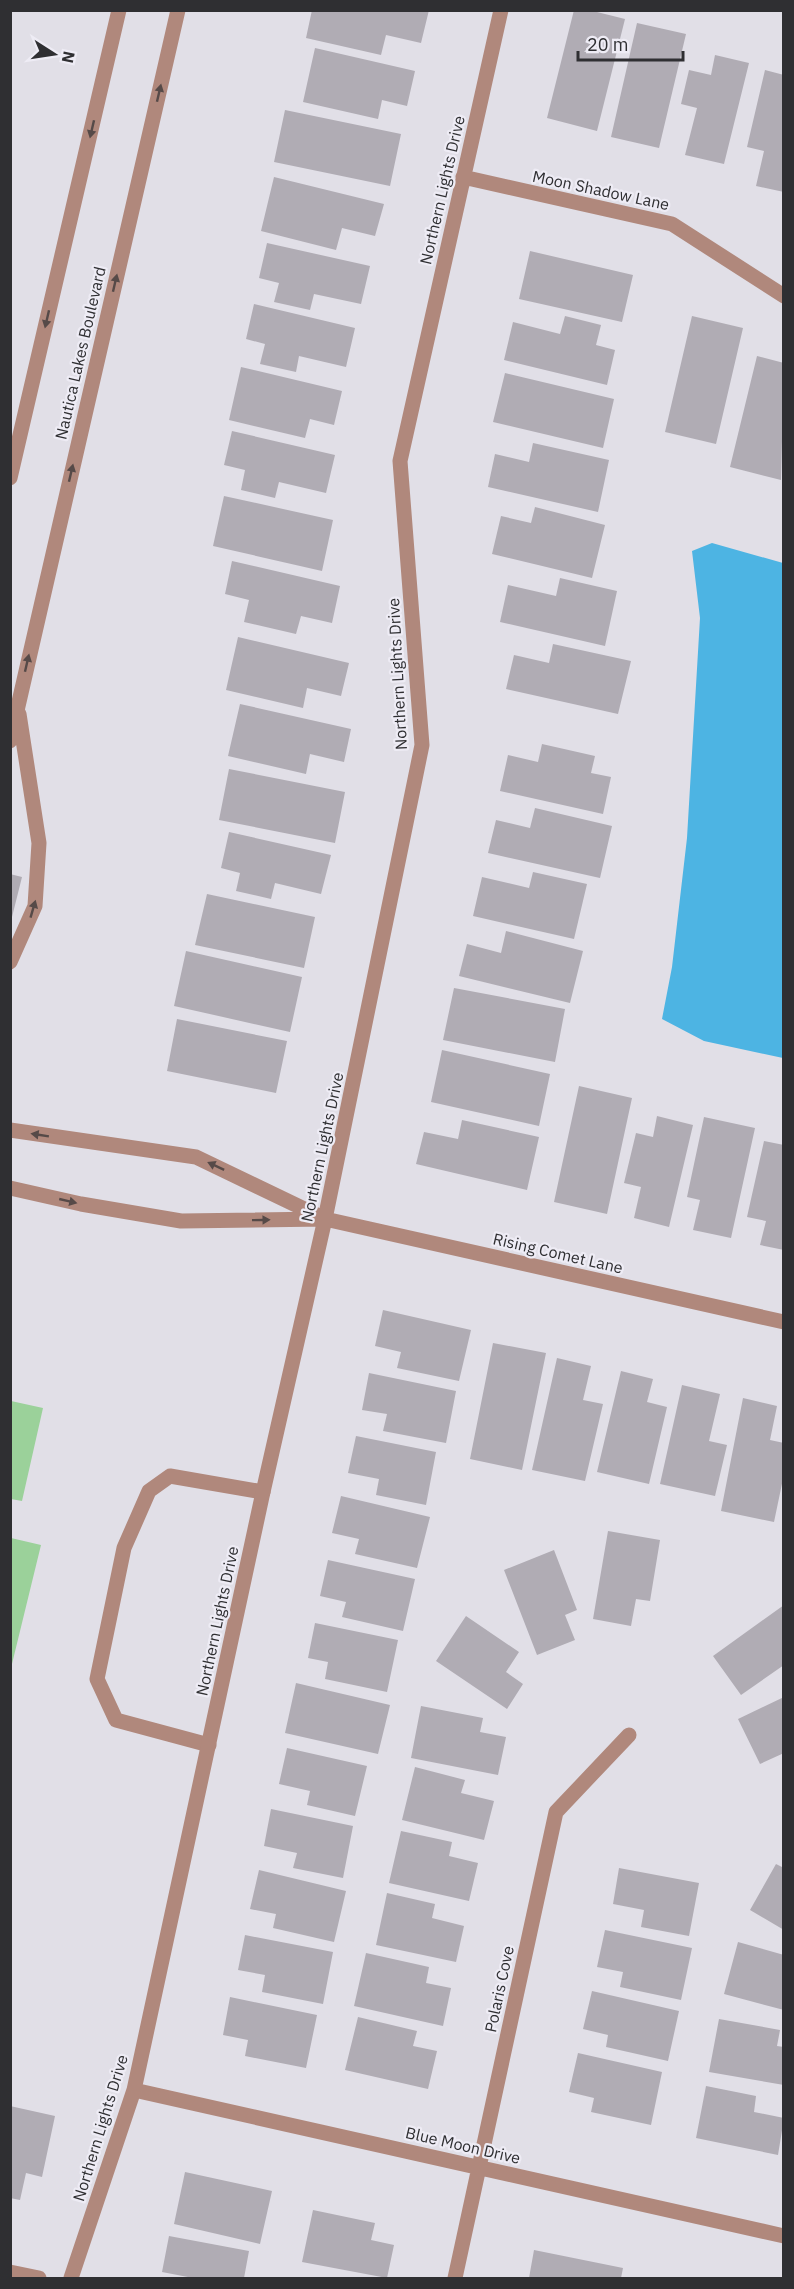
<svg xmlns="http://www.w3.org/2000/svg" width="794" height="2289" viewBox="0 0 794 2289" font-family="'IBM Plex Sans',sans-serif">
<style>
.green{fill:#9bd19a}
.water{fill:#4db4e3}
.building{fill:#b0acb4}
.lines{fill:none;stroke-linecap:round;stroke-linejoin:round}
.service{stroke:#b0887c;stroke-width:15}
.minor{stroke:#b0887c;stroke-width:15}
.oneway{fill:#564a48}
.labels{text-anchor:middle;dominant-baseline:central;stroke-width:4.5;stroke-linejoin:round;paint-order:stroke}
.street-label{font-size:16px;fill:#2f2f32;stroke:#eeecf5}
</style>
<rect width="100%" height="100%" fill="#e1dfe7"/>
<!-- green -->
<path class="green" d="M11,1401L43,1408L22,1501L11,1499Z
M11,1538L41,1545L11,1668L10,1538Z"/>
<!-- water -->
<path class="water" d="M712,543L783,563V1058L704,1041L662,1019L672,967L687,838L700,618L692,551Z"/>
<!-- building -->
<path class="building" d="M312,10H429L421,43L386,35L381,55L306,38Z
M574,10H589L625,19L597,131L547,118Z
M637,23L686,34L659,148L611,137Z
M315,48L415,71L407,106L382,100L378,119L303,102Z
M715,55L749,63L724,164L685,155L697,108L681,104L689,70L711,75Z
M765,70L784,75V192L756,186L764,151L747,147Z
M285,110L401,134L390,186L274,162Z
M274,177L384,204L375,236L342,228L336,250L261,231Z
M267,243L370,266L361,304L314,294L310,310L274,302L279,283L259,278Z
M530,251L633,275L622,322L519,299Z
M254,304L355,328L346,367L299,356L296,372L260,364L265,344L246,339Z
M565,316L601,325L596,345L615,350L607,385L504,360L513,322L560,334Z
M692,316L743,328L716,444L665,432Z
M757,356L784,363L781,480L730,467Z
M241,367L342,391L334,425L310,419L305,438L229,420Z
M505,373L614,399L603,448L493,422Z
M232,431L335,455L326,493L279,482L275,498L241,490L245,470L224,465Z
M533,443L609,460L598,512L488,487L495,454L529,462Z
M224,496L333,520L322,571L213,546Z
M535,507L605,525L592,578L492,554L501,516L531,523Z
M232,561L340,586L332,623L301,616L296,634L244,622L249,600L225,594Z
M560,578L617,591L605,646L500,622L508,585L556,596Z
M238,637L349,663L341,696L307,688L303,708L226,690Z
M553,644L631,661L618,714L506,689L514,655L549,663Z
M240,704L351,729L344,762L310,754L306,774L228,756Z
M542,744L595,756L591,773L611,777L603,814L500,791L508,755L538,762Z
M229,769L345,792L335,843L219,820Z
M535,808L612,826L600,878L488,853L496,820L530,828Z
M229,832L331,855L321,894L275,883L271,899L236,891L240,873L221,868Z
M533,872L587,884L574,939L473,916L482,877L529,888Z
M10,874L22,877L11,921H10Z
M207,894L315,917L304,968L195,945Z
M506,931L583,951L570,1003L459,976L467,944L501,953Z
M186,951L302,977L290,1032L174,1006Z
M454,988L565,1009L555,1062L443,1040Z
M177,1019L287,1041L276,1093L167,1071Z
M442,1050L550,1074L539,1126L431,1102Z
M579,1086L632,1098L607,1214L554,1202Z
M657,1116L693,1125L669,1227L634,1218L641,1187L624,1183L636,1133L653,1137Z
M704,1117L755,1128L731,1238L693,1230L700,1200L687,1197Z
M462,1120L539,1137L527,1190L416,1164L424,1132L458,1139Z
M764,1141L784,1145V1250L760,1245L766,1221L747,1217Z
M383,1310L471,1330L459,1381L397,1368L401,1352L375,1346Z
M493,1343L546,1353L522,1470L470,1459Z
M557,1358L591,1366L583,1400L603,1404L585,1481L532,1470Z
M621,1371L653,1379L647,1402L667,1407L649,1484L597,1472Z
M369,1373L456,1391L446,1443L383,1431L387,1414L362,1410Z
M682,1385L720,1394L709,1441L727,1445L715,1496L660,1484Z
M743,1398L777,1406L770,1440L784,1443V1474L774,1522L721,1511Z
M356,1436L436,1452L426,1505L376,1495L379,1479L348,1473Z
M341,1496L430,1517L417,1568L355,1554L359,1539L332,1533Z
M608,1531L660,1540L650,1601L636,1599L631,1626L593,1619Z
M554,1550L577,1610L565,1615L575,1640L537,1655L504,1570Z
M328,1560L415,1579L403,1631L342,1617L346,1602L320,1596Z
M784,1605V1665L741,1695L713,1656Z
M466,1616L519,1652L506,1672L523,1684L507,1709L436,1661Z
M315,1623L398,1640L387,1692L325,1679L328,1662L308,1658Z
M296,1683L390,1705L378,1754L285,1733Z
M784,1697V1753L760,1764L738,1719Z
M421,1706L483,1718L480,1732L506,1737L498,1775L411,1758Z
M287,1748L367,1766L355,1816L307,1805L310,1791L279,1784Z
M415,1767L465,1780L461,1793L494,1801L484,1840L402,1820Z
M271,1809L353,1826L343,1878L293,1868L297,1853L264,1846Z
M401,1831L452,1842L449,1856L478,1863L469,1901L389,1883Z
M776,1864L784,1868V1930L750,1910Z
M619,1868L699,1883L689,1936L641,1927L644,1910L613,1904Z
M259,1870L346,1891L334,1942L273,1928L276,1914L250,1909Z
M387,1893L435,1904L432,1918L464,1926L456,1962L376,1945Z
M605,1930L692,1948L681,2000L620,1987L623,1972L597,1967Z
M245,1935L333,1952L323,2004L262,1992L265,1975L238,1970Z
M738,1942L784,1955V2010L724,1994Z
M366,1953L429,1967L426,1983L451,1988L443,2026L354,2006Z
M592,1991L679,2011L668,2061L606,2047L608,2035L583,2029Z
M230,1997L317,2015L306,2068L245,2056L248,2040L223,2035Z
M358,2017L417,2031L413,2046L437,2051L428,2089L345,2070Z
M719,2019L780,2030L777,2046L784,2047V2085L709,2072Z
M578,2053L662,2072L651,2125L591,2112L594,2098L569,2092Z
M706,2086L756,2096L754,2112L784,2118L778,2155L696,2138Z
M10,2106L55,2116L42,2177L26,2173L20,2200L10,2198Z
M185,2172L272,2191L260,2244L174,2224Z
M313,2210L375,2223L371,2240L394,2245L387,2278L302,2262Z
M169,2236L249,2251L244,2278H193L162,2272Z
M534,2250L623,2268L621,2278H529Z"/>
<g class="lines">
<!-- service -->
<path class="service" d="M209,1745L116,1720L97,1679L124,1548L149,1491L170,1476L263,1492"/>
<!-- minor -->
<path class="minor" d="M463,177L672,224L784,296
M10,478L119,10
M10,741L178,10
M10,962L35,906L39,843L19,714
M10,1130L196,1157L323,1218
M10,1188L81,1204L181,1221L325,1219L784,1322
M134,2090L784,2236
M10,2272L39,2278
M71,2278L134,2090L263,1492L325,1219L422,745L400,461L501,10
M455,2278L556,1812L629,1735"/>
</g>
<!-- one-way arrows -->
<defs><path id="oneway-solid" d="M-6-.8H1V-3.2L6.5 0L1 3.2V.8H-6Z" transform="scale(1.5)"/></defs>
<g class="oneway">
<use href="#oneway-solid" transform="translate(159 93) rotate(-77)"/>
<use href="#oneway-solid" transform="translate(92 129) rotate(103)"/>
<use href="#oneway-solid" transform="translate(115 283) rotate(-77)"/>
<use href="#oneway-solid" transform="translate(47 319) rotate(103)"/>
<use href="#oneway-solid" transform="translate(71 473) rotate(-77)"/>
<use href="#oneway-solid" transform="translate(27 663) rotate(-77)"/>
<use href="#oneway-solid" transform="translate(33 909) rotate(-74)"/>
<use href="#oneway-solid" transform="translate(40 1135) rotate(-171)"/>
<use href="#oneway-solid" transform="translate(216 1166) rotate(-155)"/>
<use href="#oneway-solid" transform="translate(68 1201) rotate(13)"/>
<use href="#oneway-solid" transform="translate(261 1220) rotate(-1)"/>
</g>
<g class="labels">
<!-- street labels -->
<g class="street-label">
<text transform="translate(442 190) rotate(-77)">Northern Lights Drive</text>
<text transform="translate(601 190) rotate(12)">Moon Shadow Lane</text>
<text transform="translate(80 353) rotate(-77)">Nautica Lakes Boulevard</text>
<text transform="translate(397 674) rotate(-93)">Northern Lights Drive</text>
<text transform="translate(322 1147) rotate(-78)">Northern Lights Drive</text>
<text transform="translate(558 1253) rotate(13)">Rising Comet Lane</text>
<text transform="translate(217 1621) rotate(-78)">Northern Lights Drive</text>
<text transform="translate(499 1989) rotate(-78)">Polaris Cove</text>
<text transform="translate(100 2128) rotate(-73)">Northern Lights Drive</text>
<text transform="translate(463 2145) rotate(13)">Blue Moon Drive</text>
</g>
</g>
<!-- border -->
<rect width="794" height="2289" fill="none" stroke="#2f2f32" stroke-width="24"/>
<!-- north arrow -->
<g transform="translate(54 54) rotate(102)" stroke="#eeecf5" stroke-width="4.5" paint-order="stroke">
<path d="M0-4.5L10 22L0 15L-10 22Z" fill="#2f2f32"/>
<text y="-9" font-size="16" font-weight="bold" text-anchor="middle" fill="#2f2f32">N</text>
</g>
<!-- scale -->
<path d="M578 51v9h105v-9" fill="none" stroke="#2f2f32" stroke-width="3"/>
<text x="587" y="51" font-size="18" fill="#2f2f32" stroke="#eeecf5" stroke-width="4.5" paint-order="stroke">20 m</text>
</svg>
